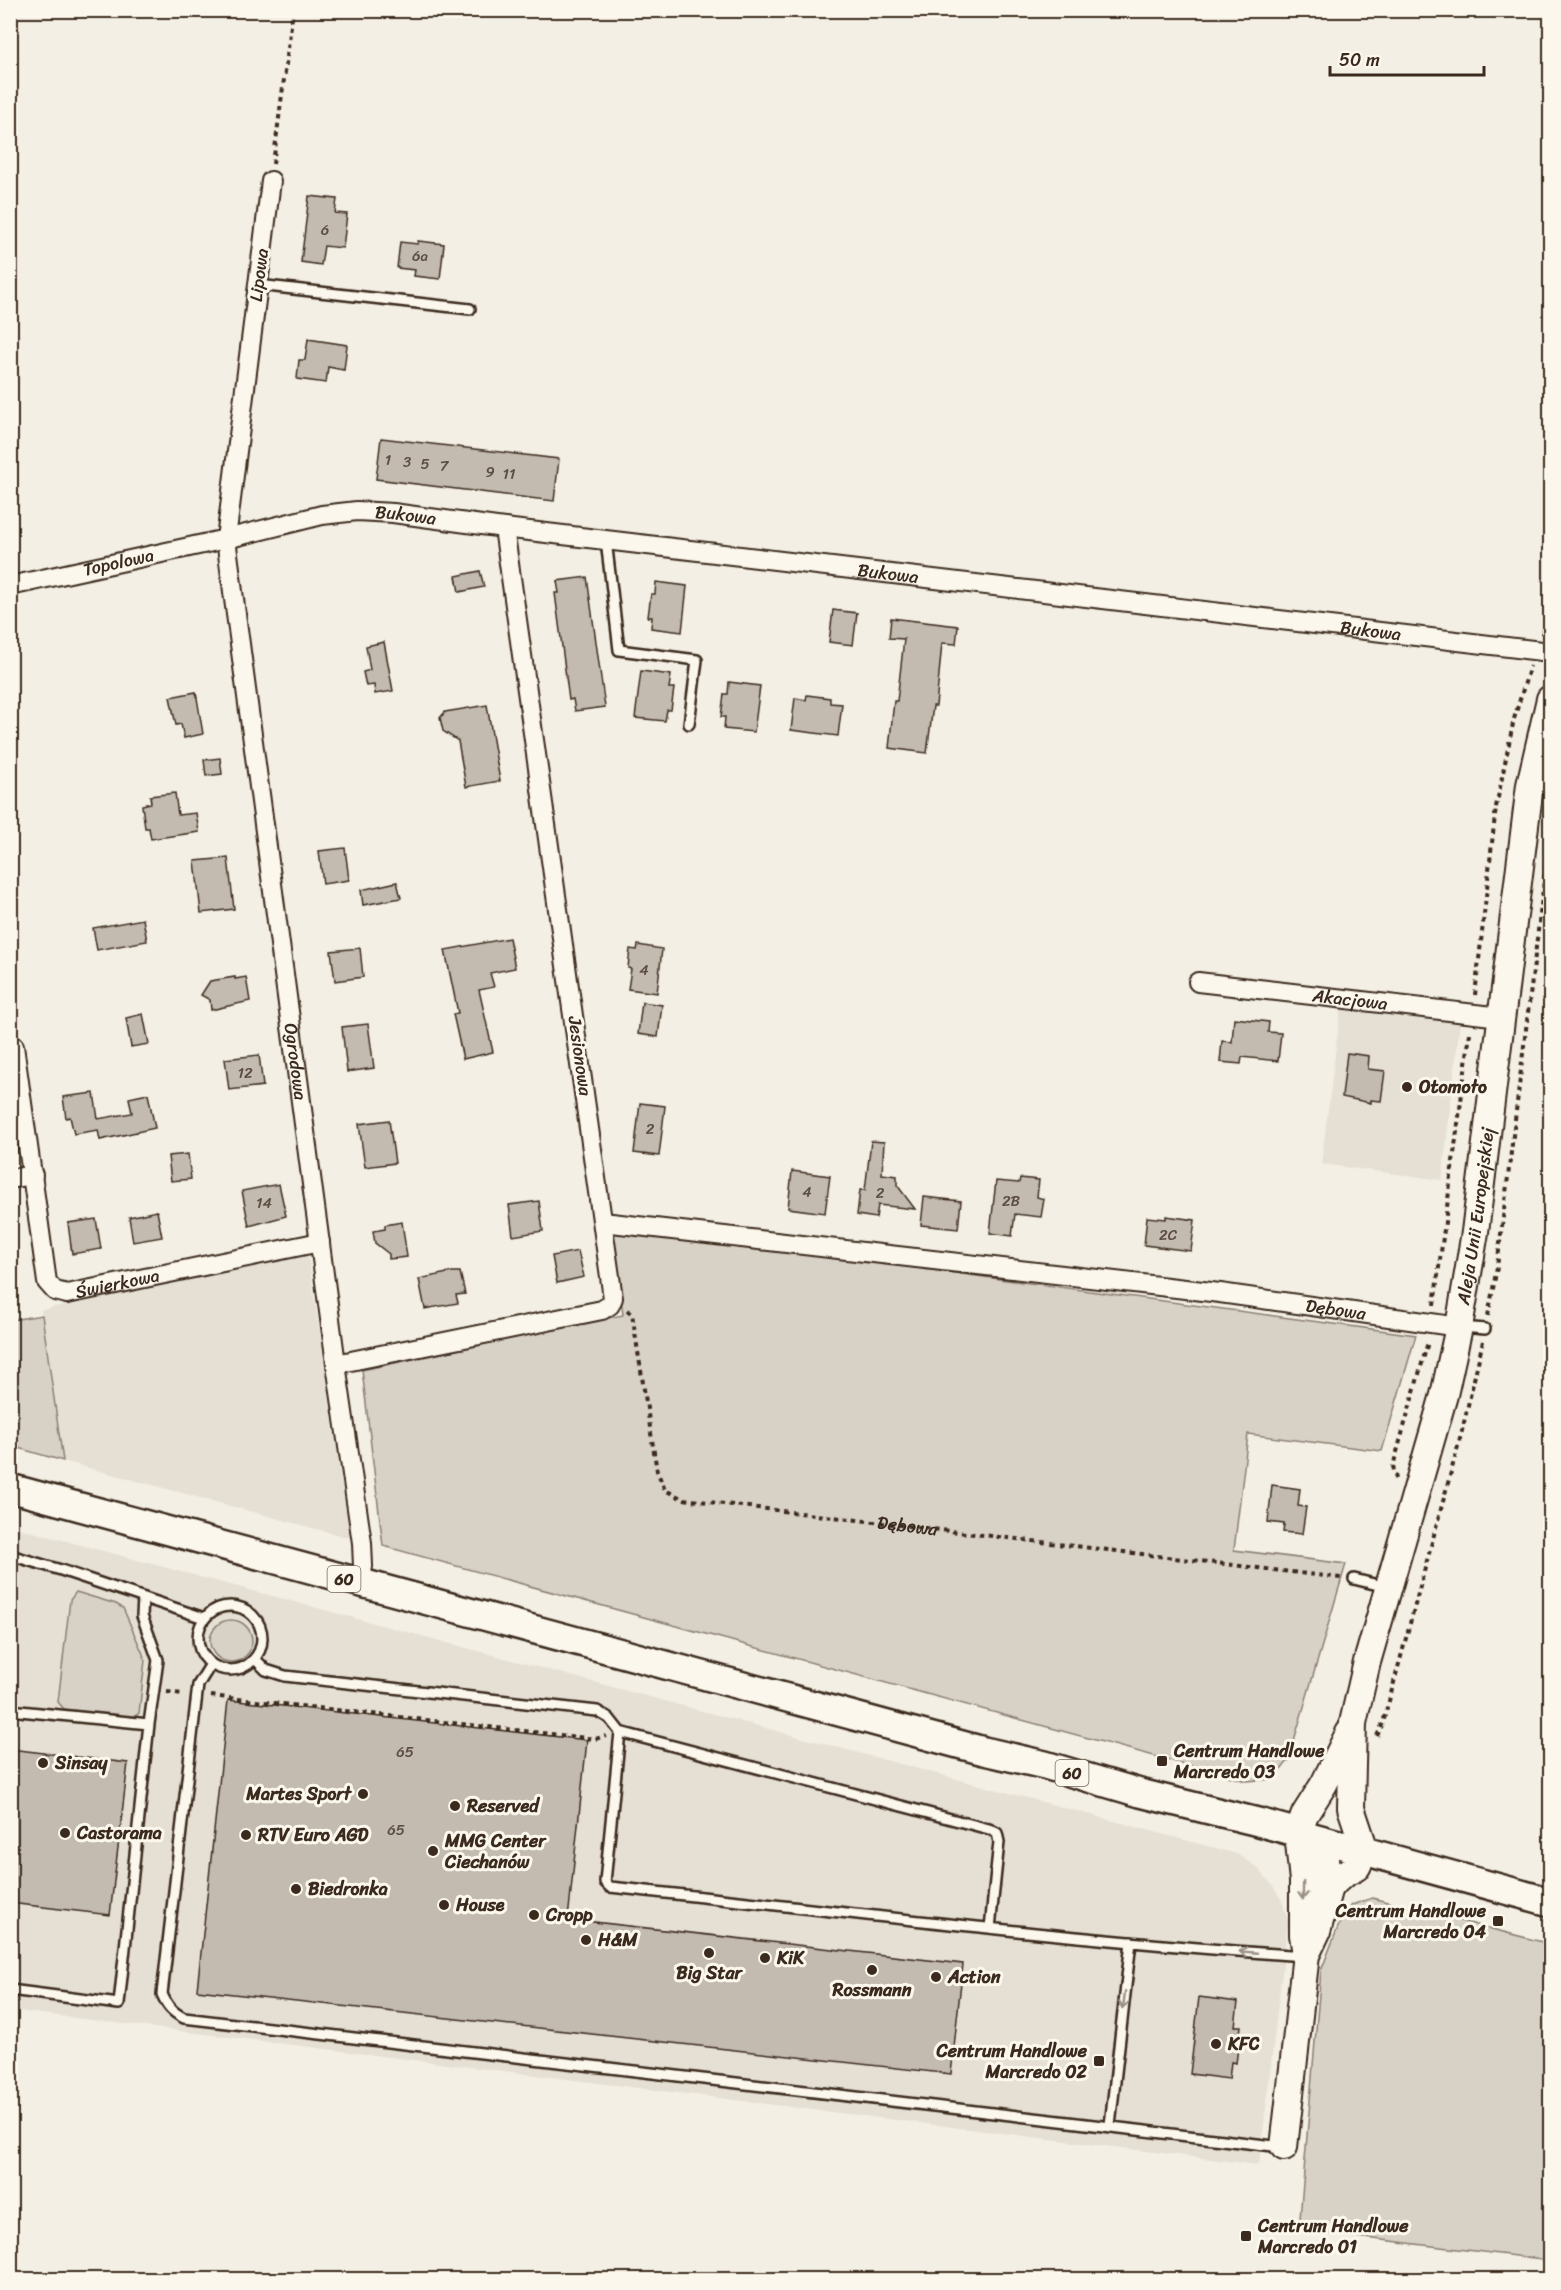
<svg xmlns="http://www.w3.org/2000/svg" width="1561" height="2290" viewBox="0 0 1561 2290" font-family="Sriracha,sans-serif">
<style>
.built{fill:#e5dfd4}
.green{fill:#d8d1c6;stroke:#8a7e72;stroke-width:1.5}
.building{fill:#c3bbb0;stroke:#3b2a1e;stroke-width:1.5}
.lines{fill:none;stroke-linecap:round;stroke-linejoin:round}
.service-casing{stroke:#3b2a1e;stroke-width:14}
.minor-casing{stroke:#3b2a1e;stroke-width:22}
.secondary-casing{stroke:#3b2a1e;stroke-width:30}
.primary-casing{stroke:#3b2a1e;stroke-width:32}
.path{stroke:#3b2a1e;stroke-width:4;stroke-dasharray:4.5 4.5;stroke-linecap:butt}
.service{stroke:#fbf7ec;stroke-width:9}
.minor{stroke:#fbf7ec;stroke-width:18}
.secondary{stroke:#fbf7ec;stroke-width:26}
.primary{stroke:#fbf7ec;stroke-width:27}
.oneway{stroke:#9b9085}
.poi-dot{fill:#3b2a1e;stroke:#fbf7ec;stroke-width:2}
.labels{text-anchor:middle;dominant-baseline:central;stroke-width:6;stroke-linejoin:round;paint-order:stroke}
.number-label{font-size:15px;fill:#5d4e42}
.shield{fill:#fbf7ec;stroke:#75685c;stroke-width:1.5}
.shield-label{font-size:16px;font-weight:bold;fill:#3b2a1e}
.street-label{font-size:18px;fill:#3b2a1e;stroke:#fbf7ec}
.poi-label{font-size:18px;font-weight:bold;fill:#3b2a1e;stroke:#fbf7ec;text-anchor:start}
</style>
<rect width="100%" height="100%" fill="#f3efe4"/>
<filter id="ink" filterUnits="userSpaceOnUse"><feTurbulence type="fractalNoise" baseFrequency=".0167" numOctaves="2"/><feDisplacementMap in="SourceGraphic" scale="12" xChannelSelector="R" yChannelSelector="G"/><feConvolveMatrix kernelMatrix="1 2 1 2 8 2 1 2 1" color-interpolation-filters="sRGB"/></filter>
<g filter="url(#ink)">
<!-- built -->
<path class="built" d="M1341,1008L1460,1022L1442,1180L1321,1164Z
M308,1254L350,1538L63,1461L41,1310Z
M10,1526L1237,1854L1258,1868L1273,1886L1282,1901L1288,1921L1259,2165L11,2010Z"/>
<!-- green -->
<path class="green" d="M612,1227L1416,1335L1382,1451L1248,1434L1234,1550L1346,1564L1288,1761L1274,1779L1246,1781L383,1546L362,1370L623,1315Z
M42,1315L63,1461L11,1446V1320Z
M76,1592L116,1604L123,1608L143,1654L145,1660L139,1713L133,1718L64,1709L58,1702L70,1600Z
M210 1641a21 21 0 1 1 42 0a21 21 0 1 1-42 0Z
M1372,1898L1550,1944V2260L1299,2230L1321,1971L1340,1922L1352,1905Z"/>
<!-- building -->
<path class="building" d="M309,196L337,199L335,213L347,214L343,248L324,246L321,265L301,262Z
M418,241L444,244L440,279L414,276L415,270L397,268L400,242L418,244Z
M308,339L347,345L344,370L328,367L326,383L297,379L299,360H305Z
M381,438L559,459L554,501L376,479Z
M480,571L484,587L459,592L456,576Z
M587,577L605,707L575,711L573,699L569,700L555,593H559L557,581Z
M656,582L687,586L682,632L651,628L652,617H648L651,594H655Z
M833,610L857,613L853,645L829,642Z
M891,618L958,626L956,644L942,643L936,706H933L927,753L889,748L894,701H897L904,639L889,638Z
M384,642L393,691L375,694L374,685L366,686L363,672L370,670L366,646Z
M641,671L671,675L669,688H674L671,710H667L665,721L635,718Z
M729,682L760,686L754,732L724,729L725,717H721L724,694H728Z
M196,692L203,734L184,738L181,724L176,725L170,697Z
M807,695L830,698V703L842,704L838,736L791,730L795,698L806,700Z
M487,705L500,781L466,787L458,741L443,731L440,718L445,712Z
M220,758L222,774L206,776L204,760Z
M175,793L178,815L196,813L199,832L151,839L149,828H145L142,805L151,803L150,796Z
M345,848L349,880L323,884L319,851Z
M228,858L234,909L201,913L195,861Z
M397,882L401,898L363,905L361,890Z
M143,919L147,941L97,950L93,928Z
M509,938L515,968L490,973L494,987L479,990L493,1052L463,1059L453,1014L458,1013L445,950Z
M638,945L662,949L657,993L628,989L631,969L628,968L630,949L637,950Z
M360,948L363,977L335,981L331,951Z
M235,977V979L246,977L250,1001L211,1010L210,1000L201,995L210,981Z
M642,1002L662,1005L658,1037L638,1034Z
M143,1014L149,1044L131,1047L126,1018Z
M1234,1018L1269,1022L1268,1032L1281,1033L1278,1061L1242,1057L1241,1064L1220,1062L1222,1041L1232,1042Z
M368,1024L374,1068L347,1072L342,1027Z
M1347,1053L1369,1056L1368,1069L1385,1071L1381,1101L1371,1100V1103L1342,1097Z
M259,1055L263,1086L229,1090L225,1059Z
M94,1093L98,1119L132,1113L129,1098L148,1094L155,1128L100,1140L98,1130L74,1134L70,1117L66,1118L63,1097Z
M640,1103L665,1106L659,1156L634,1153Z
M389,1120L395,1163L365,1167L359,1124Z
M871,1141L884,1142L882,1174L897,1176V1185L915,1209L878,1205L876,1218L857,1215L860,1190H865Z
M188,1154L191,1179L171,1181L168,1156Z
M792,1171L830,1176L825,1213L788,1208Z
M1020,1178L1039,1180L1037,1197L1044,1199L1041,1217L1015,1214L1012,1236L990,1233L996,1181L1019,1183Z
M279,1184L286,1216L249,1226L242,1191Z
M924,1197L961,1201L958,1229L921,1225Z
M539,1201L543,1231L513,1236L509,1205Z
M157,1211L162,1237L133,1242L129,1217Z
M1166,1216L1195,1220L1191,1251L1144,1245L1147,1217L1166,1219Z
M96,1219L101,1249L72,1254L68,1223Z
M402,1222L407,1257L389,1259V1254L375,1243L373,1231L385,1229V1225Z
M578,1251L584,1277L557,1283L552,1256Z
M452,1272H460L465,1294L456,1295L458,1303L425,1309L419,1279Z
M1272,1485L1300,1489L1298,1506L1306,1507L1302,1534L1283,1532L1284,1524L1268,1522Z
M228,1700L587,1740L568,1919L963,1964L951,2074L197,1990Z
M10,1749L128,1763L110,1915L10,1903Z
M1199,1997L1238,2002L1235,2026H1241L1236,2063L1231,2062L1229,2079L1190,2074Z"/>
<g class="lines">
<!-- service casing -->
<g class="service-casing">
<path id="service" d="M258,285L470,309
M606,540L619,650L697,660L689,724
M1462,1327L1485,1329
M10,1555L61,1570L204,1618
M1354,1579L1386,1587
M198 1638a32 32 0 1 1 64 0a32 32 0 1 1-64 0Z
M255,1659L266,1670L285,1676L597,1711L609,1718L620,1732
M211,1664L198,1685L162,1994C167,2006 172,2012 184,2018L1282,2147
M10,1710L149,1724L158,1660L142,1616L143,1598
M990,1928L999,1842L997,1833L989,1829L620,1732L605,1882L610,1887C836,1911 1063,1939 1290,1955L1304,1954
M10,1990L119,2004L149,1724
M1110,2125L1131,1942"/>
</g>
<!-- minor casing -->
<g class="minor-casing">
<g id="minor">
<path id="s2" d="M271,181L226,539L336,1364L362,1543L363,1566L361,1583"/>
<path id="s3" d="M10,586L226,539L322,515L357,511L393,513L504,528L1550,652"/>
<path id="s4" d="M1198,982L1501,1017"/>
<path id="s5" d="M14,1046L47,1282L55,1291L67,1294L320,1242"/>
<path d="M10,1179L33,1175"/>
<path id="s6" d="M603,1222L1220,1293L1459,1327"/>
<path d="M336,1364L602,1310L610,1305L613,1298L504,528"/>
</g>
</g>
<!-- secondary casing -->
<g class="secondary-casing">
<g id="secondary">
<path id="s7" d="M1329,1887L1344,1874L1357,1867L1365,1850L1351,1808L1353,1723L1367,1662L1444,1395L1459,1327L1475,1232L1530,785L1550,699"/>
<path d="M1308,1951L1317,1932L1329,1887L1326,1876L1324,1840"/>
<path d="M1284,2147L1306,1954L1303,1935V1881L1298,1833L1305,1814L1324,1784L1349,1733"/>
</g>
</g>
<!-- primary casing -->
<g class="primary-casing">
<path id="primary" d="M10,1488L984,1751L1045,1765L1140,1793L1258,1822L1550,1902"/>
</g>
<!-- path -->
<g class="path">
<path d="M273,164L293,10"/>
<path d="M1542,634L1550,615"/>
<path d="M1475,995L1496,807L1514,719L1530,666"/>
<path d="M1434,1305L1470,1033"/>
<path id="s1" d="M627,1310L632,1314L657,1471L665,1490L683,1499L1341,1578"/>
<path d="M1488,1316L1497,1267L1550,832"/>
<path d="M1396,1479L1393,1466L1428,1342"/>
<path d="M167,1692L183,1694"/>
<path d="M211,1696L595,1739L606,1736"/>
<path d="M1377,1736L1383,1723L1461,1435L1483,1341"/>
</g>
<!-- service -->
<use href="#service" class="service"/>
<!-- minor -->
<use href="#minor" class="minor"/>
<!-- secondary -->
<use href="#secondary" class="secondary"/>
<!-- primary -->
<use href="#primary" class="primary"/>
</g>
<!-- one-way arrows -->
<defs><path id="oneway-shaft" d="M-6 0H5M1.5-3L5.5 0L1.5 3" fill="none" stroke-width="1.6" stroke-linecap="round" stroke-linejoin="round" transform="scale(1.5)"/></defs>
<g class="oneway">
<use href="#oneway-shaft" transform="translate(1303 1891) rotate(91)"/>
<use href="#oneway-shaft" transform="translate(1248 1952) rotate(-175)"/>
<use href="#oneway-shaft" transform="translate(1124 2000) rotate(97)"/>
</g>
</g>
<!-- markers -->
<g class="poi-dot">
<circle cx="1407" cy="1087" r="6"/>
<rect x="1156" y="1755" width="12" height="12" rx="3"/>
<circle cx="43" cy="1763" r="6"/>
<circle cx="363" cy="1794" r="6"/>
<circle cx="455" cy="1806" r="6"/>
<circle cx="65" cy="1833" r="6"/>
<circle cx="246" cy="1835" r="6"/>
<circle cx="433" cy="1851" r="6"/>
<circle cx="296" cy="1889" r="6"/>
<circle cx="444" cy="1905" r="6"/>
<circle cx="534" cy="1915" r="6"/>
<rect x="1492" y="1915" width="12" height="12" rx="3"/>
<circle cx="586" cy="1940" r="6"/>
<circle cx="709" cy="1953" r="6"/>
<circle cx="765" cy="1958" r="6"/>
<circle cx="872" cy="1970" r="6"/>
<circle cx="936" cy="1977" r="6"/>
<circle cx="1216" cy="2044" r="6"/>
<rect x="1093" y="2055" width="12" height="12" rx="3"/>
<rect x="1240" y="2230" width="12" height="12" rx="3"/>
</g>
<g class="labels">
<!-- number labels -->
<g class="number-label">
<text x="325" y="230">6</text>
<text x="420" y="256">6a</text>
<text x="388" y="460">1</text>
<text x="407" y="462">3</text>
<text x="425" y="464">5</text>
<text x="444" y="466">7</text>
<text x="490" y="472">9</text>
<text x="509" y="474">11</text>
<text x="644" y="970">4</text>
<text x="245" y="1073">12</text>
<text x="650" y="1129">2</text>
<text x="807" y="1192">4</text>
<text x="880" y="1193">2</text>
<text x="1011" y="1201">2B</text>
<text x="264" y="1203">14</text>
<text x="1168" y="1235">2C</text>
<text x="405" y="1752">65</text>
<text x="396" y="1830">65</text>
</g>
<!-- shield labels -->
<g class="shield">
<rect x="327.5" y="1566" width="33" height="26" rx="4.5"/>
<rect x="1055.5" y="1760" width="33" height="26" rx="4.5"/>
</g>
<g class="shield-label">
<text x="344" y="1579">60</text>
<text x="1072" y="1773">60</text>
</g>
<!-- street labels -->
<g class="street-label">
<text transform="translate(259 275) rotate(-83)">Lipowa</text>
<text stroke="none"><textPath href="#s3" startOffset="404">Bukowa</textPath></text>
<text stroke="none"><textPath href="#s3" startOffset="111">Topolowa</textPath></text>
<text stroke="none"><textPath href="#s3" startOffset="890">Bukowa</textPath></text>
<text stroke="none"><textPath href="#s3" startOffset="1376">Bukowa</textPath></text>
<text stroke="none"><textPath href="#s4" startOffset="153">Akacjowa</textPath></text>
<text transform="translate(580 1056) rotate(82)">Jesionowa</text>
<text stroke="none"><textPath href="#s2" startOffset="888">Ogrodowa</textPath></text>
<text stroke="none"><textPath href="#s7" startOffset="705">Aleja Unii Europejskiej</textPath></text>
<text stroke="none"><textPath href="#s5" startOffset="314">Świerkowa</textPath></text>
<text stroke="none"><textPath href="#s6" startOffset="738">Dębowa</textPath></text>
<text stroke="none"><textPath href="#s1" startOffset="432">Dębowa</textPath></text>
</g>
<!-- poi labels -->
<g class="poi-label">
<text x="1419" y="1087">Otomoto</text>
<text x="1174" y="1751">Centrum Handlowe<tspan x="1174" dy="21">Marcredo 03</tspan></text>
<text x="55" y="1763">Sinsay</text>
<text x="351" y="1794" text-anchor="end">Martes Sport</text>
<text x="467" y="1806">Reserved</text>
<text x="77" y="1833">Castorama</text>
<text x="258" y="1835">RTV Euro AGD</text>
<text x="445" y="1841">MMG Center<tspan x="445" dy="21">Ciechanów</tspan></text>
<text x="308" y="1889">Biedronka</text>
<text x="456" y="1905">House</text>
<text x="1486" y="1911" text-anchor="end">Centrum Handlowe<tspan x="1486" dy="21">Marcredo 04</tspan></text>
<text x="546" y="1915">Cropp</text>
<text x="598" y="1940">H&amp;M</text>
<text x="777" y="1958">KiK</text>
<text x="709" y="1973" text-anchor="middle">Big Star</text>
<text x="948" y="1977">Action</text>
<text x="872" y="1990" text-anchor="middle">Rossmann</text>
<text x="1228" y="2044">KFC</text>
<text x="1087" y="2051" text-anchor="end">Centrum Handlowe<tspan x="1087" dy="21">Marcredo 02</tspan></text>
<text x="1258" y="2226">Centrum Handlowe<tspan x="1258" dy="21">Marcredo 01</tspan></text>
</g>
</g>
<!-- margin -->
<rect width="1561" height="2290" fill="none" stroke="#fbf7ec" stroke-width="36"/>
<rect x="18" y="18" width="1525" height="2254" fill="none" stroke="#3b2a1e" stroke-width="2" filter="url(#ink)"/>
<!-- scale -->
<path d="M1330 66v9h154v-9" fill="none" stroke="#3b2a1e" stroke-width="3"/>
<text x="1339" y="66" font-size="18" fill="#3b2a1e" stroke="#fbf7ec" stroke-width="4.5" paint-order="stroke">50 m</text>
</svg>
